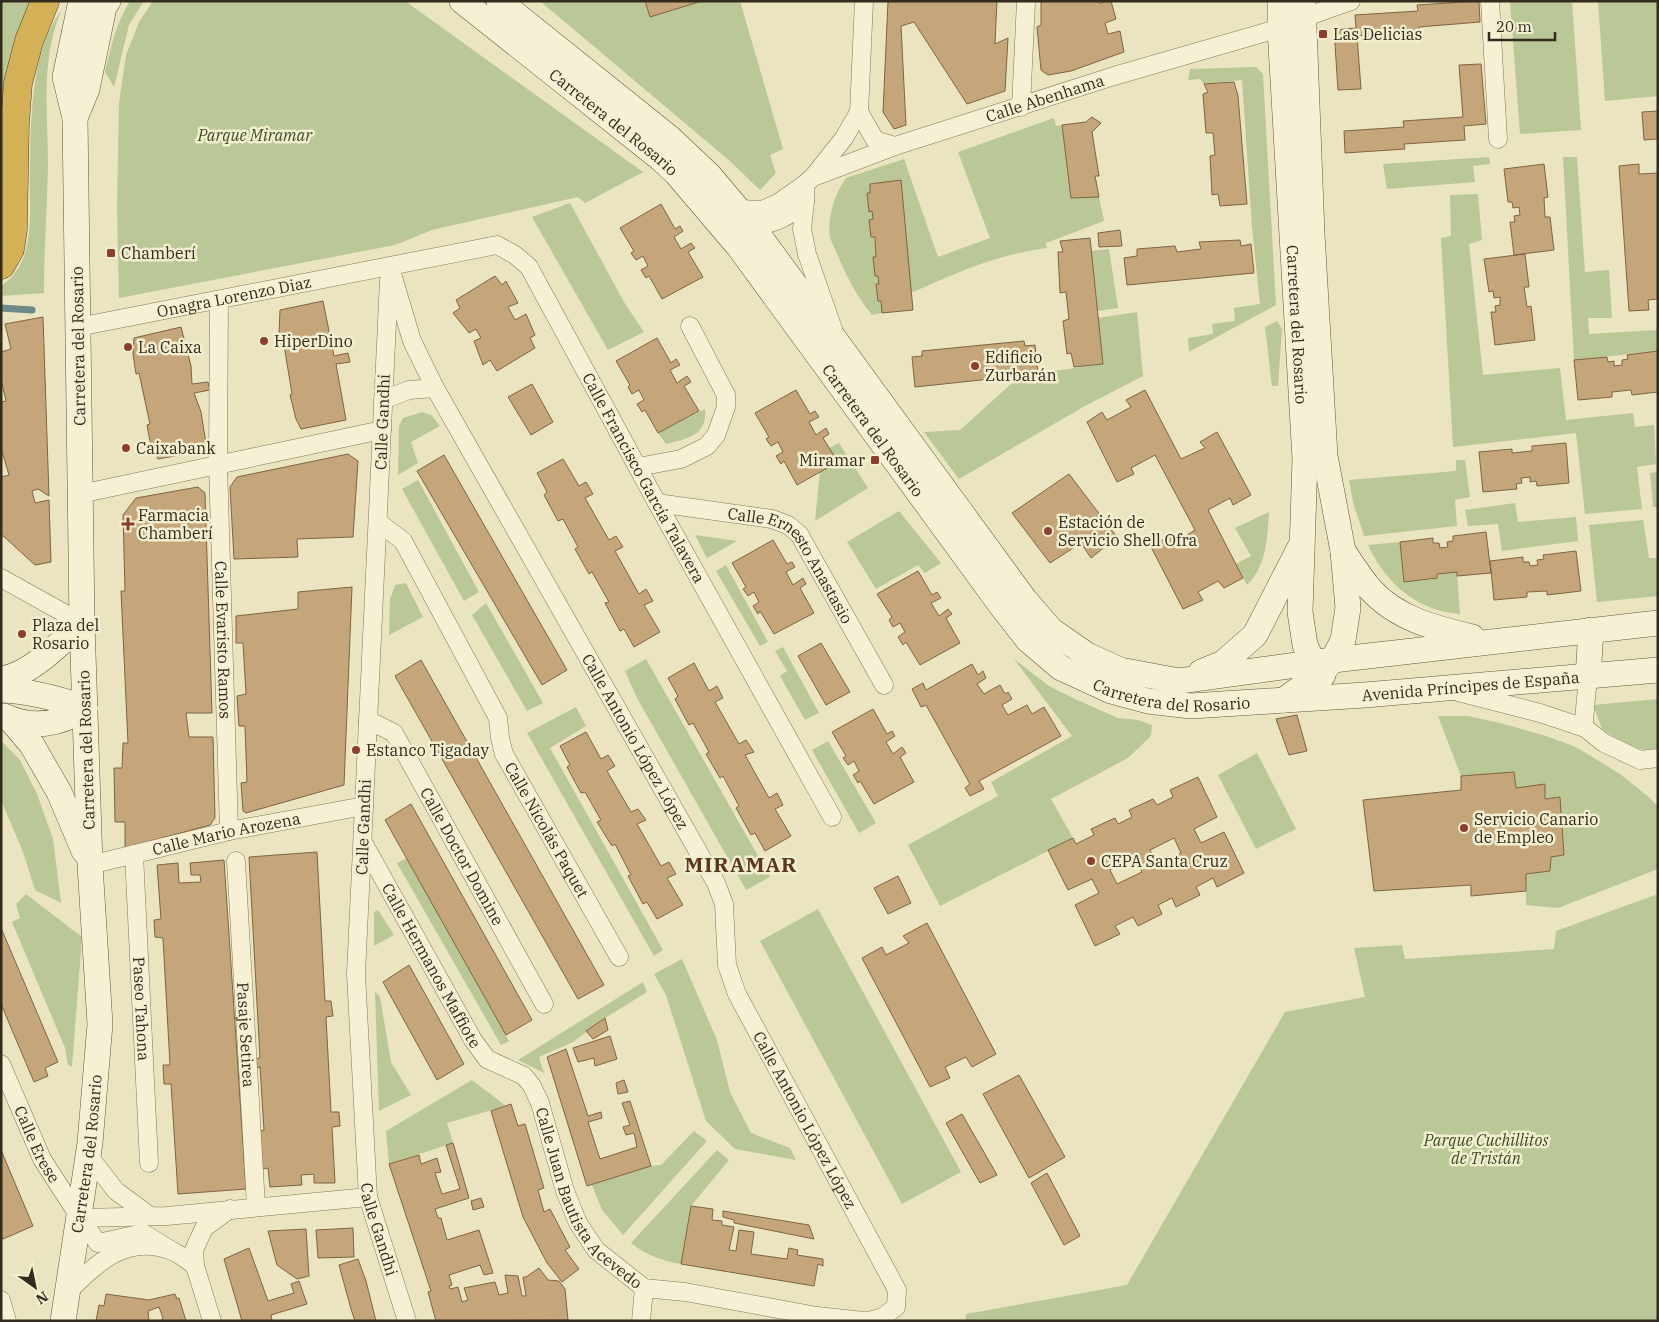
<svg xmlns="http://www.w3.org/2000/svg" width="1659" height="1322" viewBox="0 0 1659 1322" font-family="'IBM Plex Serif',serif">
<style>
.green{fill:#bac796}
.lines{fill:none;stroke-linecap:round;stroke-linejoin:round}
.stream{stroke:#6c8a87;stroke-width:7}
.building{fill:#c5a57a;stroke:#7f6442;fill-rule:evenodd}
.street-casing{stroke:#82765a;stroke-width:19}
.secondary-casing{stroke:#64573d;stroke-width:26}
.highway-casing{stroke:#50432e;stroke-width:29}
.street{stroke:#f6f1d4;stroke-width:18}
.secondary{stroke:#f6f1d4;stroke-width:25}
.highway{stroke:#d4b157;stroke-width:28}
.poi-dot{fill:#8c3d2f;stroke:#f2eed0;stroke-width:2}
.labels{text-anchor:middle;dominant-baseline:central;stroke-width:5;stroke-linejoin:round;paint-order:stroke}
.poi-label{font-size:16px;fill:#332b1d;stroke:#f2eed0;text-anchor:start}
.street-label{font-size:16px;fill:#332b1d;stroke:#f2eed0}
.park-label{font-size:16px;font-style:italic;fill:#3d4e25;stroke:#f2eed0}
.district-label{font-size:21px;font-weight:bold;letter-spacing:1px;fill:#5c3620;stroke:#f2eed0}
</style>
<rect width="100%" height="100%" fill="#eae4c1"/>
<!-- green -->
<path class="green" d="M1,1H30L1,210Z
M130,1H144L129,25L114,87L105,72C112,45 115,26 130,1Z
M153,1H405L643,172L585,203L578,197L432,230L395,245L119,298L117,207L119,103L126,55L139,22Z
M540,1H740L783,149L770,155L776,173L760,190L731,162Z
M1510,1H1572L1581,130L1520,134Z
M1598,1H1658V96L1605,101Z
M61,11C40,61 48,113 48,166C47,208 44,251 44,293L1,296V286C11,279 20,268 24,256C31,235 30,214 30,192C31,139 27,55 61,11Z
M1256,67L1263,74L1276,305L1189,352L1188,338L1213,334L1212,324L1235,321L1234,308L1260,304L1252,227L1242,80L1204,84L1200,79L1188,80L1190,69Z
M1054,118L1056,126L1062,125L1071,197H1099L1104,221L1046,243L1047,248C998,254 956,273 911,293L900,180L870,184V193L867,194L869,211H872L882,313L872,315C856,295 845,274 836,251C834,246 831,242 830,237C827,218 835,193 846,178L904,159L938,257L990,238L958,152Z
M1489,157L1490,164L1473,166L1475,182L1387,189L1383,164Z
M1563,157H1577L1585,272L1609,270L1612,318H1588L1589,334L1658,330V351L1574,360Z
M1478,194L1482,240L1469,244L1483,375L1560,368L1566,420L1633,413L1635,427L1654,425L1656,464L1637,467L1642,509L1585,514L1576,433L1453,447L1441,238L1451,236L1450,195Z
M570,203L624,302L644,332L608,350L532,217Z
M1109,249L1118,308L1097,311L1091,251Z
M1137,312L1143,376L1085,406L959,479L924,432L960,430L1020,376L1103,364L1098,318Z
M1277,321L1282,329L1278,386H1272L1265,327Z
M705,409C708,435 687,439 666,444L658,433Z
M422,412L431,415L440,426L411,442L418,463L398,475L399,426L403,418Z
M839,443L868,488L815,521L820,472L837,462L829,448Z
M1456,460H1465L1470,497L1455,500L1457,526L1364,536L1353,502L1349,480L1456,471Z
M1658,472V507H1653L1650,473Z
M418,480L479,592L464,601L402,489Z
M1515,503L1518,522L1576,517L1578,541L1502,551L1498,524L1468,526L1465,510Z
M899,511L941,563L925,573L918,565L876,589L847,542Z
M1269,512C1267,539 1267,565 1247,585L1236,564L1251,556L1235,528Z
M1643,520L1649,558H1658V596L1597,602L1589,525Z
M695,535L737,541L707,558Z
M1400,542L1404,582L1437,578V574L1457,572L1460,614C1452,613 1444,612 1437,610C1404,599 1382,575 1368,545Z
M726,565L768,642L760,646L716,571Z
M406,583L423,617L389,635L390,599L395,585Z
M486,603L543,703L527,711L472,615Z
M783,647L819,713L805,720L780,676L787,671L775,651Z
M646,659L770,877L746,890L637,698L625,671Z
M1014,659L1049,686L1075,699L1118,718L1138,720L1152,725L1151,736L1128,758L1051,799L1073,838L940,906L908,845L998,796L991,782L1072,736Z
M1658,699V748L1647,750L1630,748L1616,739L1602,729L1593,705Z
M576,707L586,726L550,748L663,950L654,956L527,733Z
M1438,716H1468L1500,723L1546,736L1576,747L1620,774L1650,798L1658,807V869L1558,908L1526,905V874L1550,871L1551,857L1564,855L1560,797L1545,799L1544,785L1516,788L1514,772L1461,776Z
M1,741L20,760L37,794L53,839L61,903L35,890L23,852L1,800Z
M828,741L876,823L859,833L812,750Z
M1257,753L1296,829L1256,849L1218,775Z
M407,858L506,1035L509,1041L501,1045L397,863Z
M26,894L82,937L72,1067L68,1065L65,1048L12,922L20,918L16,904Z
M1658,894V1321H965L966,1314L1127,1285L1285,1012L1365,997L1354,948L1402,945L1405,959L1554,949L1556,931Z
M818,909L961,1172L902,1204L760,941Z
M378,910L394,935L374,946V912Z
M682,959L717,1040L730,1092L751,1133L790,1148L796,1160L735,1149L706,1121L666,995L654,974Z
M643,982L647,992L605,1018L573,1042L539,1057L544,1073L518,1060Z
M375,991L380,997L391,1062L411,1095L379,1111Z
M472,1080L506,1106L447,1123L453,1143L389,1164L386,1131Z
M694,1131L707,1141L623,1235L602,1210L592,1185L651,1166L661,1165Z
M717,1150L729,1160L691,1206L681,1264C663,1261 646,1255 631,1243Z"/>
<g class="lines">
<!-- stream -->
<path class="stream" d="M1,308L32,310"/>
</g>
<!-- building -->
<path class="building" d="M645,1H702L650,17Z
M888,1H997L995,44L1008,38L1005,91L967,104L914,22L901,26L906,125L894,129L883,112Z
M1041,1H1099L1100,4L1105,1H1111L1116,19L1105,23L1108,34L1120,31L1124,52L1071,71L1048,75L1041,70L1037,27L1041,25Z
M1479,1L1480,22L1419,27V31L1357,36L1361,89L1338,90L1334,30L1356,28L1355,15L1418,11L1417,5Z
M1481,64L1486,124L1464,126L1465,140L1404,144L1405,149L1345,153L1344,131L1404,127L1403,121L1463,117L1459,65Z
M1234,82L1238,96L1247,204L1220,206L1218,194L1212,195L1210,156L1215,155L1213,133H1206L1203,94L1208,92L1204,84Z
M1658,111V139L1644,140L1642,112Z
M1092,117L1101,123L1092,132L1099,176H1095L1099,197L1071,198L1062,125L1086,122Z
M1544,164L1548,197L1544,198L1545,217H1550L1554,250L1514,255L1510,222H1515L1514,216L1520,215L1519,207L1513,208L1512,202H1508L1504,169Z
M1639,164V174L1658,173V299L1648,300L1649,310L1629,311L1619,166Z
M901,180L913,310L882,313L881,301H878L876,284H879L878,276H875L873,257H876L875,237H871L869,220L873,219L872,211L869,212L867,193H870V184Z
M661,204L675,229L680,226L683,231L674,237L681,249L691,243L695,248L688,252L703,277L662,299L649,276L646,278L641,270L648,266L643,256L636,260L631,253L634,251L620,228Z
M1120,230L1122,246L1099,247L1098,233Z
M1090,238L1103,364L1074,367L1071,353L1067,354L1063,321L1069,319L1066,292L1060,293L1058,252H1063L1060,241Z
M1240,240L1241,246L1251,244L1254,273L1127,285L1124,258L1137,256V249L1175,246L1177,252L1201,249L1199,242Z
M1525,254L1529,287H1524L1527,307L1531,306L1535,340L1495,345L1491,312H1496L1495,306L1500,305V297L1494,298L1493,291L1489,292L1484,259Z
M495,276L502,285L506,281L518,303L508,307L515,320L526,314L535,335L530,338L535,348L497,371L490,360L483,365L474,341L481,338L476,329L469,333L453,313L460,308L456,300Z
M323,301L334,356L348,353L350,362L336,364L346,420L301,429L296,419L290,395L292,394L284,345L281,346L279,334L280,310Z
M43,317L49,496L38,489L32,491L35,503L49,500L51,562L35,565L1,534V477L9,475L1,448V402L6,401L1,379V352L11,349L5,324Z
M181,327L191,366L192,384L208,382L210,390L194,393L201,412L207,450L158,459L150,441L147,425L150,424L139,373L136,374L133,354L134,338Z
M657,338L671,363L676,359L680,365L670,370L677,383L687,376L691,382L684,386L699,411L658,433L645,410L642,412L637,404L644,400L639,390L632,394L628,387L630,385L616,361Z
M1024,341L1025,346L1035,345L1038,374L915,387L912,357L922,356V351Z
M1658,351V392L1632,395L1631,390L1612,392V397L1578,400L1574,360L1607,357L1608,362L1614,361V366L1622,365V360L1628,359L1627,355Z
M532,384L553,422L531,435L508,397Z
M796,390L810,414L815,411L819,417L809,422L816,435L826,428L829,434L823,438L838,462L797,485L784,461L781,464L776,456L783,452L778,442L771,446L766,439L769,437L755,413Z
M1145,390L1181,459L1205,448L1200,442L1217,432L1251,495L1233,505L1230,498L1208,510L1243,578L1224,588L1218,581L1198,592L1203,600L1183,609L1151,547L1169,536L1174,543L1195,530L1155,455L1131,468L1134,474L1117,482L1087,422L1102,412L1107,420L1131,407L1126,400Z
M1566,443L1569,483L1537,486L1536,481L1530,482V477L1521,478L1522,483L1516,484L1517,489L1483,492L1479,452L1512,449V453L1532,451V446Z
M348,454L358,461L353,537L297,539L298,557L234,559L230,487L237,477Z
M444,455L567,670L542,685L417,471Z
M563,459L579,486L586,482L593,494L585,498L609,540L616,536L623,547L615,551L639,594L646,589L653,601L644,605L660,632L634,647L624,629L620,631L605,603L609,602L592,572L589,574L575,549L578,547L563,519L558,521L544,495L547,492L537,473Z
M1069,474L1117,537L1091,558L1081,543L1050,563L1012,513Z
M198,487L205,493L212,713H186L189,737H213L215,818L210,825L125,848V822H115L114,768H122L123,743H128L121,591H125L123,515L136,498Z
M1486,532L1491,573L1457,576V572L1437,574V578L1404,582L1400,542L1433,538V543H1439L1440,548L1448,547L1447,542L1453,541V536Z
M773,540L787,564L792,562L795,567L786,572L793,585L803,578L806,584L800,588L814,613L774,634L760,611L758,614L753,606L759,602L754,592L748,596L743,589L746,587L732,563Z
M1576,551L1581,591L1547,595V591L1527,592V597L1494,600L1490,561L1523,557V562H1529L1530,566L1538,565L1537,560L1544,559L1543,555Z
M918,571L932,595L937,592L941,598L931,603L939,616L948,609L952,614L946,618L960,643L920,665L906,642L903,645L898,637L905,632L900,623L893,627L889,620L892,617L877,594Z
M352,587L344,785L246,813L243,811L241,783L247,782L245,726H239L237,696L246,694L243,643H236V616L298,609V592Z
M821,643L850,692L826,705L798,656Z
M421,660L604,985L578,999L395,676Z
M694,663L709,691L717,686L723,698L715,702L739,744L746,740L754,752L745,755L769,798L777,793L783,805L775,809L791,836L765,851L755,833L751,835L736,808L739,806L723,776L720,778L706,754L709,752L693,723L689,725L675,699L678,696L668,678Z
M972,664L978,675L983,671L986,678L977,684L984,694L1000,685L1005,694L1008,692L1012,699L1002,705L1008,715L1027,705L1032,714L1044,707L1061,736L979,781L984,789L970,796L965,788L970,784L926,705L921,707L912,689L923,683L926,690Z
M873,709L887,734L892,731L895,736L886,742L893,754L902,747L906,753L900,757L914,782L874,804L860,781L858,783L853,775L859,771L854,761L848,765L843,758L846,756L832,732Z
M1297,715L1307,751L1289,755L1276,719Z
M586,732L601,759L608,755L615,766L607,771L631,812L638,809L646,820L637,824L661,866L669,862L676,874L667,878L683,905L657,919L647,902L643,904L628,876L631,875L615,844L612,846L597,822L601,820L585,792L581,793L567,767L570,765L560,746Z
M1514,772L1516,788L1545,784V799L1560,797L1564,855L1551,857L1550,871L1526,874V891L1471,896V885L1374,891L1363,800L1461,790V776Z
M1198,777L1217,817L1194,829L1201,843L1224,832L1244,873L1217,887L1213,878L1196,887L1200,895L1176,907L1172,898L1158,905L1162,914L1138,926L1133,917L1115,926L1120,934L1095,946L1075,905L1099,893L1092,879L1068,890L1048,850L1073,838L1076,844L1094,835L1091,829L1115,818L1118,824L1132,817L1129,810L1153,799L1157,805L1173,797L1170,790ZM1174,838L1181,853L1158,865L1150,850ZM1135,857L1142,872L1117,884L1110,870Z
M411,804L532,1020L506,1035L385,820Z
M317,852L325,1001H331L333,1016L326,1017L331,1112H339L340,1126L332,1127L335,1183H314V1174L301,1175L302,1185L270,1187L268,1168L262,1169L259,1131L264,1130L260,1067L256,1068L255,1059L260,1058L249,857Z
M224,860L246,1189L178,1194L171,1084H164L163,1065H170L163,938L155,937L154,920L161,919L157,865L178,863L179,883L201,882L200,875H191L190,863Z
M898,876L911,903L888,914L874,888Z
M927,923L996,1054L972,1067L966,1057L945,1067L950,1078L930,1087L862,958L882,947L886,955L909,943L903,936Z
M1,928L58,1062L45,1068L48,1076L34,1082L1,1004Z
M409,965L464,1064L437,1080L383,982Z
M605,1018L608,1030L593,1039L586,1031Z
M610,1036L617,1059L595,1066L594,1058L578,1062L573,1048Z
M566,1049L588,1116L601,1112L602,1118L588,1122L600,1159L637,1147L634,1133L626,1135L623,1127L630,1125L622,1103L630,1101L651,1166L587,1186L547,1057Z
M1019,1075L1065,1157L1029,1178L983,1094Z
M624,1080L628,1092L618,1094L616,1083Z
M511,1104L518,1126L525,1124L544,1188L538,1190L544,1212L550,1209L570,1247L565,1250L579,1269L562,1282L547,1263L523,1217L491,1111Z
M962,1114L997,1175L980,1183L946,1123Z
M453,1143L469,1198L435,1209L438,1218H441L447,1240L479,1230L493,1273L484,1275L480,1265L449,1275L452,1285L449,1286L450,1289L458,1287L462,1302L468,1300L464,1288L495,1282L499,1295L508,1293L505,1275L518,1276L522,1296H526L523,1277H526L539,1268L548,1280L559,1281L565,1289L568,1320L436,1321L428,1292L431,1291L389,1164L419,1155L421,1164L437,1158L441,1172L435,1173L442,1194L460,1189L446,1145Z
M1,1150L33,1226L3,1239L1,1235Z
M1047,1173L1080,1236L1064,1245L1031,1183Z
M481,1198L484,1207L473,1210L471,1201Z
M691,1206L713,1209L712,1220L722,1221V1225L734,1227L729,1250L736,1251L739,1230L754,1232L751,1254L787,1259L789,1248L798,1250L797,1255L823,1259V1266L818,1264L814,1286L681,1264Z
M723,1211L809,1225L814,1239L734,1223V1220L723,1217Z
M353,1228L354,1257L318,1258L316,1230Z
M306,1229L309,1276L297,1279L277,1265L268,1231Z
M249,1248L268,1301L294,1293L291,1284L299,1281L307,1304L271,1315L272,1321H242L224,1259Z
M358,1259L366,1281L376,1321H355L351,1309L339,1265Z
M106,1294L149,1300L175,1294L177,1299L179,1298L186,1321H160L163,1318L159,1307L148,1311L149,1321H96L99,1305L104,1306Z"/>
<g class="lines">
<!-- street casing -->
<g class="street-casing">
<g id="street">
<path d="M1490,1L1498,139"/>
<path d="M1021,107L1026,1"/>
<path d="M859,112L875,140L895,146"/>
<path id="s1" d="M813,177L895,146L1114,76L1280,28L1303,18L1351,1"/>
<path d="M805,202L802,229L807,254L833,329"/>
<path d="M739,209L762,210L778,203L805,184"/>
<path d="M742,225C768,227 786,220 805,202V184L813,177L844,138L859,112L864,1"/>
<path id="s2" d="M390,267L412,341L435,388L716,883L724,904L727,965L737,994L897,1290L896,1307L883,1317L869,1321"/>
<path id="s3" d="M389,280L356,974L368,1197L407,1321"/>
<path id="s4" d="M219,300L218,464L229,831"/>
<path id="s5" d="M78,327L497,245L515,255L529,267L657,503L832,817"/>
<path d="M383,400L409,390L435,388"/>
<path d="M638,467L681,459L707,446L716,435L726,407V395L690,326"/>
<path d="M80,494L382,430"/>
<path id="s6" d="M657,503L772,519L788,525L799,534L884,685"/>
<path id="s7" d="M378,522L403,541L498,718L500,738L504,754L619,957"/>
<path d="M1,578L82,623"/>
<path d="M1588,677L1584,720L1585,728L1604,743L1640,760L1658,758"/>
<path d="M1458,692L1540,713L1585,728"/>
<path id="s8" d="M368,720L394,733L544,1004"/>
<path id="s9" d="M364,844L473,1040L487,1059L524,1076L532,1086L540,1103L565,1191L578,1223L596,1250L644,1288L685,1292L817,1316L864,1321"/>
<path id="s10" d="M134,854L149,1163"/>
<path id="s11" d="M236,861L256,1206"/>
<path id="s12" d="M90,865L229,831L364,806"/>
<path id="s13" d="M1,1064L42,1159L80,1218L98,1243L143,1233L174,1252"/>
<path d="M88,1155L116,1191L150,1216"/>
<path d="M80,1218L167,1216L368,1197"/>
<path d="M68,1292C97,1263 127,1233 172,1251C180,1254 188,1261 195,1266"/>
<path d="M1,1300L7,1321"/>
<path d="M212,1321L195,1266L194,1250L204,1228L230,1209"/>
<path d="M641,1321L644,1288"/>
</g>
</g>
<!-- secondary casing -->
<g class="secondary-casing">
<g id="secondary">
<path id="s14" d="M462,1L661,159L676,173L739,247L1003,608L1028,640L1061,668L1111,691L1148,701L1191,706L1365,695L1658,670"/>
<path d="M499,1L671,139L709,175L752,226L1025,600L1051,630L1087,655L1120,670L1179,681L1333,660L1658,623"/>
<path id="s15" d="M1280,1V28L1305,459L1300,612L1305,645L1313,662L1323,675"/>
<path d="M75,118L87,89L104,7L108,1"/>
<path d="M1343,551C1352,564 1360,577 1370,589C1397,619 1435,628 1472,637"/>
<path d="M1201,672L1223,663L1255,635L1299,549"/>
<path d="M1588,677L1591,630"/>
<path d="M1,679C31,675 61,642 82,623"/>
<path d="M1,690C31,691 57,698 85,708"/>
<path d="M1284,700L1321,673L1333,660L1343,640L1348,608L1343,551L1325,456L1312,234L1303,1"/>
<path d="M4,716C32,729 60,725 85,708"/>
<path d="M10,719L32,745L59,792L84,851"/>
<path id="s16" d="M63,1321L90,1143L100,1024L90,865L82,623L75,118L65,77L81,1"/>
</g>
</g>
<!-- highway casing -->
<g class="highway-casing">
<path id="highway" d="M1,265L10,249L13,229L15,124L18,83L29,41L45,1"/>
</g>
<!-- street -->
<use href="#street" class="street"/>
<!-- secondary -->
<use href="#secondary" class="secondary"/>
<!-- highway -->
<use href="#highway" class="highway"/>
</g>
<!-- markers -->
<g class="poi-dot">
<rect x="1318" y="29" width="10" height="10" rx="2.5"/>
<rect x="106" y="248" width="10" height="10" rx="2.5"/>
<circle cx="264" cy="341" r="5"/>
<circle cx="128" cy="347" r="5"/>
<circle cx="975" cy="366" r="5"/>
<circle cx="126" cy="448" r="5"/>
<rect x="870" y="455" width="10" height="10" rx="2.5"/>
<path d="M125.5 516.5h5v5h5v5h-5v5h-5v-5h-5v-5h5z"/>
<circle cx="1048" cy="531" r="5"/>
<circle cx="22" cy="634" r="5"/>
<circle cx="356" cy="750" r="5"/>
<circle cx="1464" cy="828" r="5"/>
<circle cx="1091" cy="861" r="5"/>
</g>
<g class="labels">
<!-- poi labels -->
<g class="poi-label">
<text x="1333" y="34">Las Delicias</text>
<text x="121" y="253">Chamberí</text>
<text x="274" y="341">HiperDino</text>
<text x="138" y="347">La Caixa</text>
<text x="985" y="357">Edificio<tspan x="985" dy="18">Zurbarán</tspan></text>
<text x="136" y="448">Caixabank</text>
<text x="865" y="460" text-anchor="end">Miramar</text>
<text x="138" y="515">Farmacia<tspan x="138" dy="18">Chamberí</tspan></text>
<text x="1058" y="522">Estación de<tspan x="1058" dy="18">Servicio Shell Ofra</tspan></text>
<text x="32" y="625">Plaza del<tspan x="32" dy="18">Rosario</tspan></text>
<text x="366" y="750">Estanco Tigaday</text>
<text x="1474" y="819">Servicio Canario<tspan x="1474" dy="18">de Empleo</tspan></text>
<text x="1101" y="861">CEPA Santa Cruz</text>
</g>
<!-- street labels -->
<g class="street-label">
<text stroke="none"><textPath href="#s1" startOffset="245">Calle Abenhama</textPath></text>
<text stroke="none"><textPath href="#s14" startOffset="194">Carretera del Rosario</textPath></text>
<text stroke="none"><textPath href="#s5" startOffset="159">Onagra Lorenzo Diaz</textPath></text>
<text stroke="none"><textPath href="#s15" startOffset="324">Carretera del Rosario</textPath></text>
<text transform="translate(78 346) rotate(-91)">Carretera del Rosario</text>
<text transform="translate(382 422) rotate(-88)">Calle Gandhi</text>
<text stroke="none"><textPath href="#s14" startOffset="599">Carretera del Rosario</textPath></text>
<text stroke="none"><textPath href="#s5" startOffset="706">Calle Francisco García Talavera</textPath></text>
<text stroke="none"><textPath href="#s6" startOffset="160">Calle Ernesto Anastasio</textPath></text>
<text stroke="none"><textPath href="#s4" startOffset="340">Calle Evaristo Ramos</textPath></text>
<text stroke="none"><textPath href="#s14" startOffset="1320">Avenida Príncipes de España</textPath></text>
<text stroke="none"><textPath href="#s14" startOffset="1019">Carretera del Rosario</textPath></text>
<text stroke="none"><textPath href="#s2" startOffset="536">Calle Antonio López López</textPath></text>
<text transform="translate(86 750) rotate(-92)">Carretera del Rosario</text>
<text transform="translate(363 827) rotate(-88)">Calle Gandhi</text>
<text stroke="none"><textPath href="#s7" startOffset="356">Calle Nicolás Paquet</textPath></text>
<text stroke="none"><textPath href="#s12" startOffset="140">Calle Mario Arozena</textPath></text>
<text stroke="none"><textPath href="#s8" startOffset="170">Calle Doctor Domine</textPath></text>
<text stroke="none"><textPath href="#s9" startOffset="139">Calle Hermanos Maffiote</textPath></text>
<text stroke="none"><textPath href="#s10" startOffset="155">Paseo Tahona</textPath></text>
<text stroke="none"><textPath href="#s11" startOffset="174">Pasaje Setirea</textPath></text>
<text stroke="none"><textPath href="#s2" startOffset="956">Calle Antonio López López</textPath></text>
<text stroke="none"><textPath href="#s13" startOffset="88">Calle Erese</textPath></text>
<text stroke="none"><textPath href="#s16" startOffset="169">Carretera del Rosario</textPath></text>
<text stroke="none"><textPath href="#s9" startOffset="430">Calle Juan Bautista Acevedo</textPath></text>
<text stroke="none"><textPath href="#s3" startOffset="952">Calle Gandhi</textPath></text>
</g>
<!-- park labels -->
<g class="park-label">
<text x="255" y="135">Parque Miramar</text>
<text x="1486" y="1140">Parque Cuchillitos<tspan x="1486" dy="18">de Tristán</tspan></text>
</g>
<!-- district labels -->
<g class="district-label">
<text x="741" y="864">MIRAMAR</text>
</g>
</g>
<!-- border -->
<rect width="1659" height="1322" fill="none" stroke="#332b1d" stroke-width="5"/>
<!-- north arrow -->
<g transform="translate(35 1287) rotate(147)" stroke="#f2eed0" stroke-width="4" paint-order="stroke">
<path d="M0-4L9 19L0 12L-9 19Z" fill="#332b1d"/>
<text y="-8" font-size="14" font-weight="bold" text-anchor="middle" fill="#332b1d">N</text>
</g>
<!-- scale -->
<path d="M1489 32v8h66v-8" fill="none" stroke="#332b1d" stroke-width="2.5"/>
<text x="1496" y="32" font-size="15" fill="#332b1d" stroke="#f2eed0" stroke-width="4" paint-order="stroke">20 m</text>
</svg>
